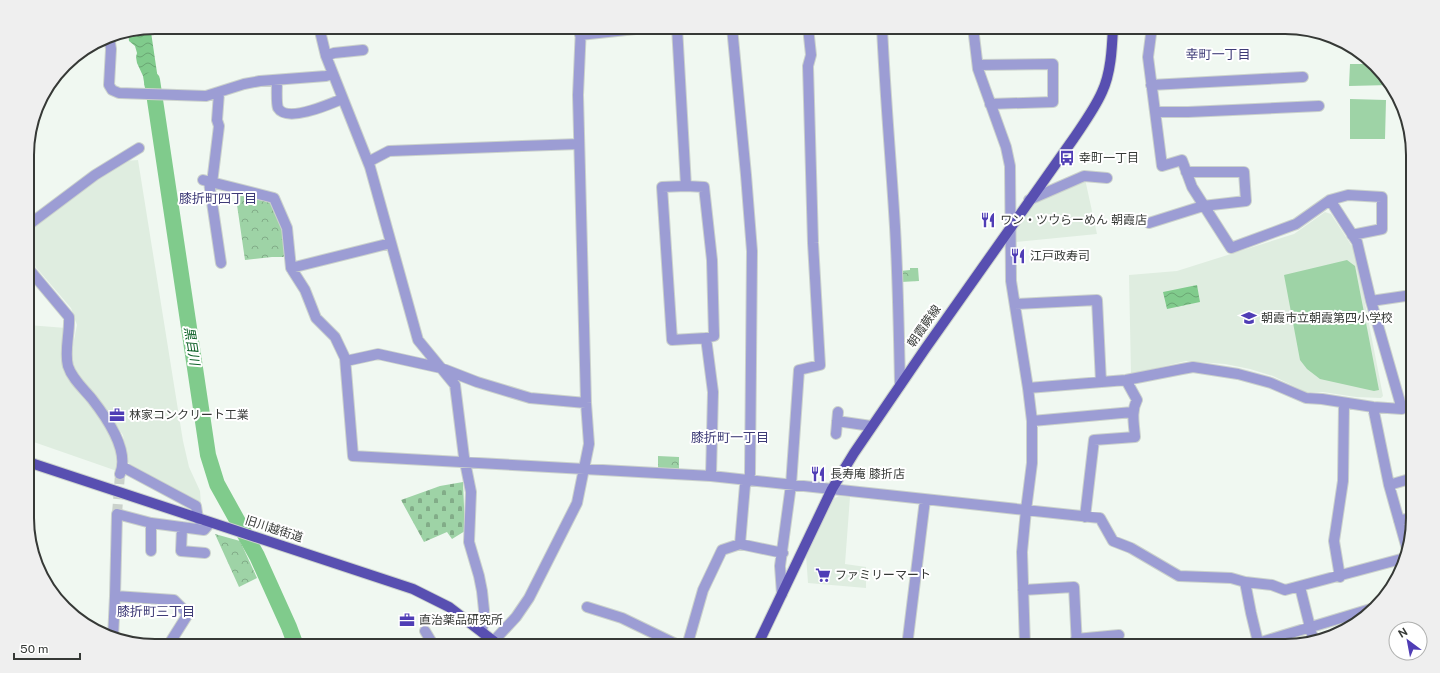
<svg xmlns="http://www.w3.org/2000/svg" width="1440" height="673" viewBox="0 0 1440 673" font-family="'Public Sans','Noto Sans JP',sans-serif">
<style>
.built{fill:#dfede0}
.green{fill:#9ed3a6}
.cemetery{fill:url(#cemetery-stones)}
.park{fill:url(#park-crowns)}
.water{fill:url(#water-waves)}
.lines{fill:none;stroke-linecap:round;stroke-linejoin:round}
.river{stroke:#80cb8c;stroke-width:16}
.minor-tunnel{stroke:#cbd2cc;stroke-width:10;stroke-dasharray:10 5;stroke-linecap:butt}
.minor-casing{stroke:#cbd2cc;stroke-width:12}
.major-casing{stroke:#cbd2cc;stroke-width:12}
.minor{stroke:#9c9dd4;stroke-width:10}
.major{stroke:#584fb1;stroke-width:10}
.labels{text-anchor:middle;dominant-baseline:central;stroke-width:4;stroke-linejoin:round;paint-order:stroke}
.poi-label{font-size:12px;fill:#363936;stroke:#fff;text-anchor:start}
.street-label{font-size:12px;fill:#363936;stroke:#fff}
.neighbourhood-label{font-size:13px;fill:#3e3b77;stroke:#fff}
.water-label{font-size:13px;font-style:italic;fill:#0c6027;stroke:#fff}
.rim{fill:none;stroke:#363936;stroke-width:2}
</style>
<defs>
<pattern id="cemetery-stones" width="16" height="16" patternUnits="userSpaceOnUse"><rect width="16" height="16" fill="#9ed3a6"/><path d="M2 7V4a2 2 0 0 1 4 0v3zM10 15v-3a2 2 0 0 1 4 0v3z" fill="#82ac88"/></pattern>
<pattern id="park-crowns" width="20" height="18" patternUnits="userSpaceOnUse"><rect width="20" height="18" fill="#9ed3a6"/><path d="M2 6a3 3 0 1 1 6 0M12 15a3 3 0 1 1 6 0" fill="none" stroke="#82ac88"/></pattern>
<pattern id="water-waves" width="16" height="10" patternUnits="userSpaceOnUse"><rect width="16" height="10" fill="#80cb8c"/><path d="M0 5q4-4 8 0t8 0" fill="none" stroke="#6aa673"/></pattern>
</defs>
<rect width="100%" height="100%" fill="#f0f8f1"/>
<!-- built -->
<path class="built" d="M138,160L183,441L189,467L200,491L201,504L130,466L127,460L123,435L103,406L75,371L72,363V350L77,325L71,308L28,258L27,230L96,178L125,161Z
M1085,179L1097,234L1015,242L1016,226L1035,200Z
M1325,212L1331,214L1353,248L1358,267L1383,396L1381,398L1356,397L1323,392H1306L1273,376L1250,369L1225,364L1186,361L1131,374L1129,275L1177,271L1294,234Z
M28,325L66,328L64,363L115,441L117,471L28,440Z
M839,496L850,497L845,564L866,567V588L808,583L806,555L833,499Z"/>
<!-- green -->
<path class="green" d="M1350,64H1370L1387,77L1390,85L1349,86Z
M1350,99L1386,100L1385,139H1350Z
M1347,260L1355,266L1379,390L1374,391L1320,379L1307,369L1300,360L1284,275Z"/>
<!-- cemetery -->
<path class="cemetery" d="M463,482L465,531L452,539L447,532L424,542L401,500L440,486Z"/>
<!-- park -->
<path class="park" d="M455,27H539L455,31Z
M235,191L270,200L282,229L285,257H272L245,260Z
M910,268H918L919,281L901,282L900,271L910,270Z
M658,456L679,457V475L658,470Z
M215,534L240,541L257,578L239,587Z"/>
<!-- water -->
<path class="water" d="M146,29L151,32L161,100H147L143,76L137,63L136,57L137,53L135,46L129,41L128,32Z
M1197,285L1200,302L1167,309L1163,292Z"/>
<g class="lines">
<!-- river -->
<path class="river" d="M152,80L208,455L217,484L257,556L289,627L296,646"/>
<!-- minor-tunnel -->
<path class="minor-tunnel" d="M117,514L120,474"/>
<!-- minor casing -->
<g class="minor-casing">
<path id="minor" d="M319,27L326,56L370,167L418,340L455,385L464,457L471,492L469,542L479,576L482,591L484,610L482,631
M677,27L686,186L704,187L712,260L714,336L706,338L713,392L711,476
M732,27L746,175L752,251L750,474L748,481L745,485L740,544
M882,27C885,94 891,160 895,227C898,280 899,333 900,385
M973,27L978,69L1006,147L1010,166L1011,281L1028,388L1032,421V463L1026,510L1022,552L1025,646
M1152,27L1148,57L1162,166L1182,160L1192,187L1231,248L1296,224L1330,200L1348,195L1382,197V229L1352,235
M580,35L654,27
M109,36L111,49L109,85L112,90L119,93L206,96L244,84L260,81L326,76L333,74
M326,56L334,53L363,50
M978,65L1053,64V102L990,104
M277,80C277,87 276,103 278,108C287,123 330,104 342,99
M1151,85L1303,77
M1155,112H1188L1319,106
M368,162L389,151L579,144
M203,180L274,198L287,228L291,268L305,290L316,318L335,337L345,358L353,456L711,476L1100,518L1113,541L1131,548L1179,576L1231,578L1245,582L1251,613L1259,646
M209,182L221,263
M212,183L219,126L217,120L219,93
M686,186L662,187L672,340L706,338
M1029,200L1084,176L1107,178
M1149,223L1203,206L1246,201L1244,172H1186
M27,226L95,175L139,148
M28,268L69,317C70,333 64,351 68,366C72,379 84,389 92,399C106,417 130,450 120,474
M291,268L391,243
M1371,301L1412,295
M1015,304L1097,300L1101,382
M346,361L378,354L441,368L477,382L530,398L586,403
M1028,388L1126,380L1182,369L1193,367L1238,374L1271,383L1306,398L1322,399L1373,407L1402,409L1371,301L1357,242L1330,200
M1373,407L1389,485L1407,549
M837,421L871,426
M1032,421L1133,412
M836,434L838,412
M123,467L196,506L198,519
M1389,485L1413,478
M1085,517L1094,440L1135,437C1134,424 1131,411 1137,400L1126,380
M1399,521L1413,517
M182,527L181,551L205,553
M151,551V523
M1340,577L1334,541L1343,481L1344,403
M1245,582L1272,585L1285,590L1405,558
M1300,587L1313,639
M1023,590L1074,587L1077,646
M782,594L780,566L791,485L799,370L820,365L813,243L808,66L811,55L808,27
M115,596L174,600L188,614L171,641V646
M587,607L622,618L680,646
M425,631L434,646
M113,638L115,596L117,514L151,523L204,530L210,523
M1076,639L1119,635
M1258,643L1374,608
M489,646L516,617L529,598L577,503L589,444L586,403L578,95L581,27
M687,646L703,590L722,550L740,544L783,553
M907,646L925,500"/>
</g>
<!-- major casing -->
<g class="major-casing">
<path id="major" d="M28,462L413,589L449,607L500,646
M757,646L832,489L854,453L925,349L1074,138C1084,123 1095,108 1102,92C1111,73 1112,48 1113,27"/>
</g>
<!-- minor -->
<use href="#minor" class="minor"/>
<!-- major -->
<use href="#major" class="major"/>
</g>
<!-- icons -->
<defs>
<g id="bus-bare" transform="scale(1.2)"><path d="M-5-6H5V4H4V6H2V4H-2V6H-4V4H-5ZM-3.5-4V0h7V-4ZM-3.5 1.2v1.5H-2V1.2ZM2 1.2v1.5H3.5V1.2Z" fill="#4f3db5" stroke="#fff" stroke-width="2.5" paint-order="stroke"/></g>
<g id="restaurant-bare" transform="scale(1.2)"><path d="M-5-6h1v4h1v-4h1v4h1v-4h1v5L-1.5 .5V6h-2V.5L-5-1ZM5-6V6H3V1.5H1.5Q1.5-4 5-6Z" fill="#4f3db5" stroke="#fff" stroke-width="2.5" paint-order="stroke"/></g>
<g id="school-bare" transform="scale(1.2)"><path d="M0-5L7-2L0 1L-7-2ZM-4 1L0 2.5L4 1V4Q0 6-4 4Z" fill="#4f3db5" stroke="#fff" stroke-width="2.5" paint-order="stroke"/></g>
<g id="office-bare" transform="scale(1.2)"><path d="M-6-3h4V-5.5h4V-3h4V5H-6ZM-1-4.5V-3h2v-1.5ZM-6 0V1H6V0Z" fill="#4f3db5" stroke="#fff" stroke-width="2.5" paint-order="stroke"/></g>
<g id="supermarket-bare" transform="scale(1.2)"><path d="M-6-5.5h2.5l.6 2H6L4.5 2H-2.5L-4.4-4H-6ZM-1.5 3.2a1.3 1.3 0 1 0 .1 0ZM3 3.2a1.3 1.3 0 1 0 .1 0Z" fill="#4f3db5" stroke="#fff" stroke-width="2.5" paint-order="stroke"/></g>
</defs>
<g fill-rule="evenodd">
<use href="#bus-bare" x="1067" y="158"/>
<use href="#restaurant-bare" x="988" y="220"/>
<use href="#restaurant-bare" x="1018" y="256"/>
<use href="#school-bare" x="1249" y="318"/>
<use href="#office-bare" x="117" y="415"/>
<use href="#restaurant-bare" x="818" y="474"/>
<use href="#supermarket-bare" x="823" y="575"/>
<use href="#office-bare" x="407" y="620"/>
</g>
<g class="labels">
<!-- poi labels -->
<g class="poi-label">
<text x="1079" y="158">幸町一丁目</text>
<text x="1000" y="220">ワン・ツウらーめん 朝霞店</text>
<text x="1030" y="256">江戸政寿司</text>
<text x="1261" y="318">朝霞市立朝霞第四小学校</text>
<text x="129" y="415">林家コンクリート工業</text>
<text x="830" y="474">長寿庵 膝折店</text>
<text x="835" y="575">ファミリーマート</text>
<text x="419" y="620">直治薬品研究所</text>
</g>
<!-- street labels -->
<g class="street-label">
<text transform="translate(924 326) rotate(-55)">朝霞蕨線</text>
<text transform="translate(274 529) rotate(18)">旧川越街道</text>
</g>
<!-- neighbourhood labels -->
<g class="neighbourhood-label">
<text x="1218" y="54">幸町一丁目</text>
<text x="218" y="198">膝折町四丁目</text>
<text x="730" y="437">膝折町一丁目</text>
<text x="156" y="611">膝折町三丁目</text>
</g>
<!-- water labels -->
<g class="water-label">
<text transform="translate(192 346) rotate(81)">黒目川</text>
</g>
</g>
<!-- crop -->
<path d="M0 0H1440V673H0ZM155 34H1285A121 121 0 0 1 1406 155V518A121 121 0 0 1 1285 639H155A121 121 0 0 1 34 518V155A121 121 0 0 1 155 34Z" fill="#efefef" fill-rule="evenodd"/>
<path class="rim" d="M155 34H1285A121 121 0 0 1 1406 155V518A121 121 0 0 1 1285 639H155A121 121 0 0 1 34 518V155A121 121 0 0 1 155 34Z"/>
<!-- north arrow -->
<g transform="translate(1408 641) rotate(328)"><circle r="19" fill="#ffffff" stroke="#afb0af"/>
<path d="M0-3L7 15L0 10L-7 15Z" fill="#4f3db5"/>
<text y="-6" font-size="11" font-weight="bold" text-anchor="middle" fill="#363936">N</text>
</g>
<!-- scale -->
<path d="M14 653v6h66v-6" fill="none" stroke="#363936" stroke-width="2"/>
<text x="20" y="653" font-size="12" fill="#363936" stroke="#ffffff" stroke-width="3" paint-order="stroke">50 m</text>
</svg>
